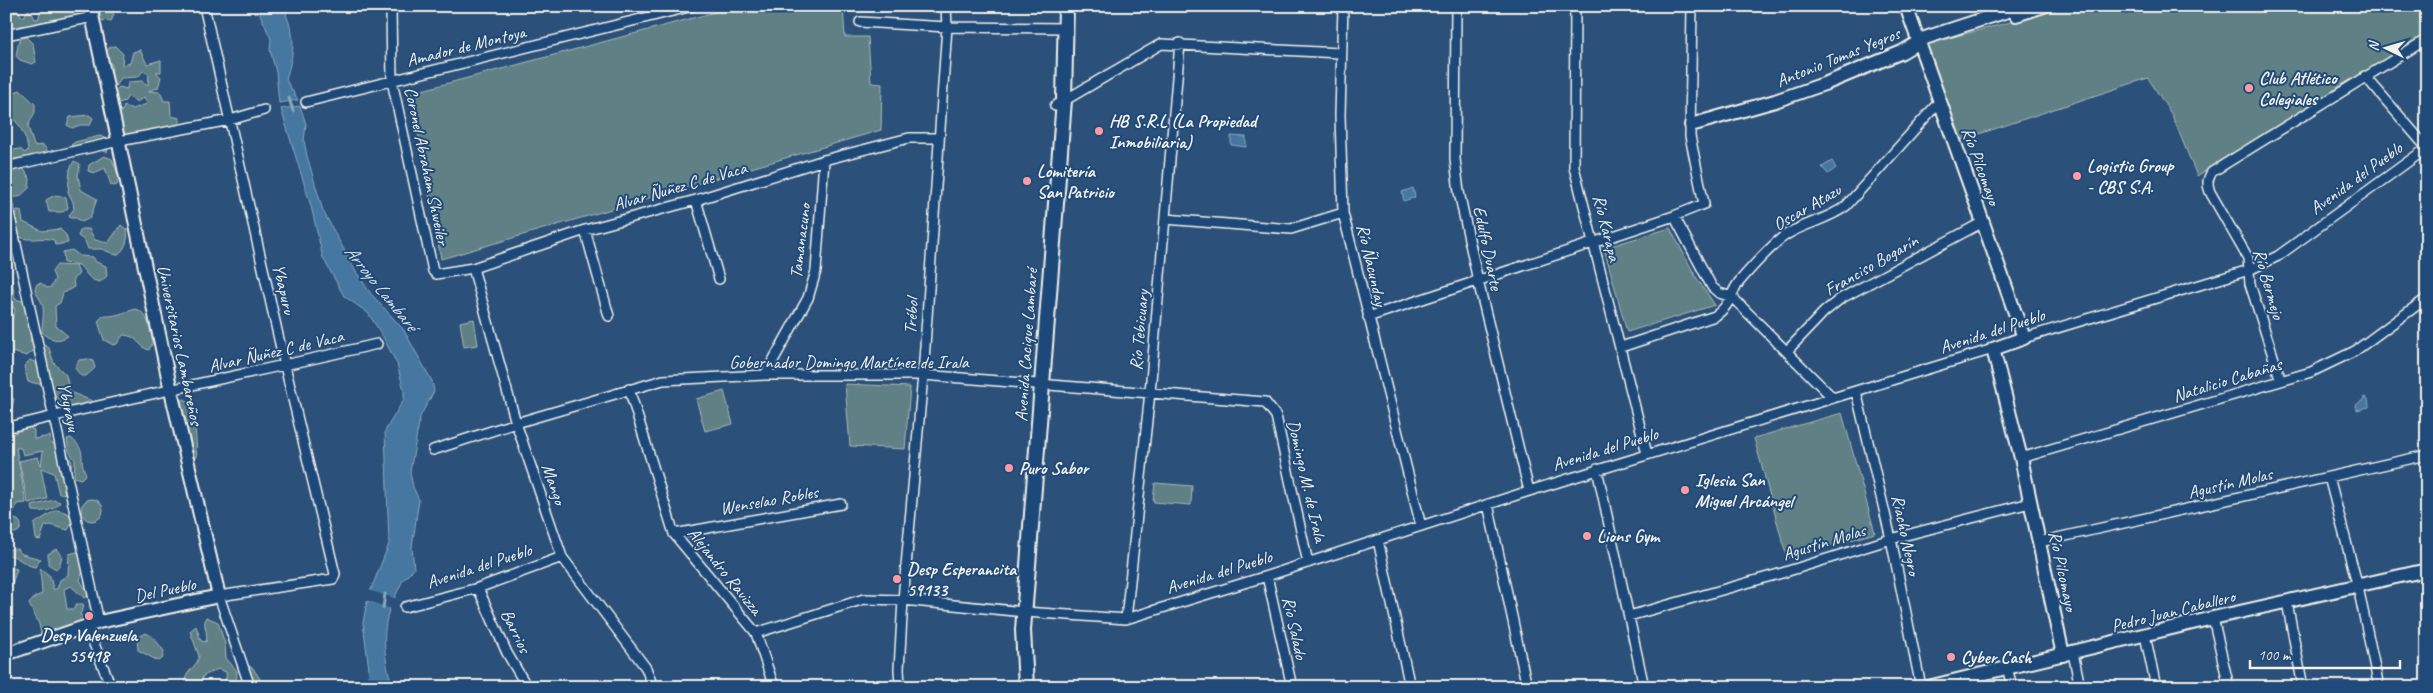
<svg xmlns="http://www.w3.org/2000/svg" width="2433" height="693" viewBox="0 0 2433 693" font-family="Caveat,sans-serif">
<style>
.green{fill:#5f8085;stroke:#aab8b6}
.water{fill:#4477a1;stroke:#8aa8bd}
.pier{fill:#2b517b}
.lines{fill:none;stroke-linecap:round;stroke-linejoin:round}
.stream{stroke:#8aa8bd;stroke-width:3}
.street-casing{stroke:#f4f1e8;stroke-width:12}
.secondary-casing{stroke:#f4f1e8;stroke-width:16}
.primary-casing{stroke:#f4f1e8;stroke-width:18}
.street{stroke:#1f4a7a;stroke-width:9}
.secondary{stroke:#1f4a7a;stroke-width:12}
.primary{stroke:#1f4a7a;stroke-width:14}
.poi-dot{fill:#ff9aa2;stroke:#1f4a7a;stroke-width:2}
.labels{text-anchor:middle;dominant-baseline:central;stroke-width:4;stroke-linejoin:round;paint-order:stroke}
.street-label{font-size:18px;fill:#f4f1e8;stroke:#1f4a7a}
.poi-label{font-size:18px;font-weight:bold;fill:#f4f1e8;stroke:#1f4a7a;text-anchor:start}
.water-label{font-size:19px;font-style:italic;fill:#dadfdd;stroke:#1f4a7a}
</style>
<rect width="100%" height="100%" fill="#2b517b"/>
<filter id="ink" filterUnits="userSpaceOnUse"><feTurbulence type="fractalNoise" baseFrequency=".02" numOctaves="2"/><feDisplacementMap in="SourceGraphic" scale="10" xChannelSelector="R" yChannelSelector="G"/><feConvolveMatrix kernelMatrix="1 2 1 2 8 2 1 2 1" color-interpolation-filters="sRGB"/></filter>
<g filter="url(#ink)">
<!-- green -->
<path class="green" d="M6,6H15L23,18L28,10L31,11L35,19H38L40,13L39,6H64L72,10L77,8L78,14L76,18L53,21L12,34C12,23 6,17 6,6Z
M98,6H108L114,15L111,21L99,20L97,13Z
M738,6H843L845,37H868L871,83L882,84L881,130L441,259L411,93Z
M2061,6H2427V34L2197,176L2172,115L2148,78L1961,140L1926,44L2053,11Z
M22,36L26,37L33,44L36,62L32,64L20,60L16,56L18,45Z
M115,46L123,54L122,65L130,63L133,52L140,50L147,64L161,60V72H156L161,77L158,88L148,91L160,92L164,101H170L171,116L180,118V128L123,137L117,111L123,110L124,106L133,109L147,104L144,97L137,102L128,96L125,101L119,103L116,100L114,92L119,87L127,89L128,82L142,81L148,85L149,74L143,71L138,77L121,78L117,85L114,86L111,79L112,65L107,60L106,53L110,47Z
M20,90L35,104V112L28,126L34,146L43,145L50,154L13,159L6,164V154L12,156L13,150L20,149L25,153L28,150L26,139L19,125L6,111V96Z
M89,115L93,118L90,125H80L72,128L67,125L70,117Z
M100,136L107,139L109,146L107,152L90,147L84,154L71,145L75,142Z
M104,156L112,159L119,177L117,185L114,186L111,185L105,168L94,173L88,171L89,165Z
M74,161L80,164L78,176L81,190L97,199L90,218L82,222L76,218H70L69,215L74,209L73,202L68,192L70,169Z
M16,168L24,169L30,179L29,188L19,197H12L7,190L13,172Z
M55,195L66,197L68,208L63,212H49L46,200Z
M17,210L21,211L23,222L42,231L60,229L66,235L68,243L55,245L54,240C41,236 30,242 20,237L16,225Z
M121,225L127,230C129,238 125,252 116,255L102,249H88L85,241L78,236L81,229H89L95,240L108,243Z
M1670,228L1696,277L1715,305L1627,332L1604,248Z
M72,250L80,256L93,257L96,262L106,266L107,276L100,282C87,280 87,272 79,265L64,263L63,252Z
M57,265L76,266L79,274L73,279L74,287L63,293L60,303L55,306L56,326L68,336C60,342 48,340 42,332C42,323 45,312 42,303C40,298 36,295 35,289L37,284L41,283L47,288L51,287L55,279L52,272Z
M6,278L12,280L15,299L26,302L34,332L30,340L34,350L27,356L12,352L10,358H6V344L13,338L6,335V325L12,320L15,311L14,307L6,308Z
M136,309C149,313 150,331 153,342L149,350C138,347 138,335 123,335L117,344L113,345L104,340L98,321L103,316C114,317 125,312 136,309Z
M474,319L478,345L464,347L460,322Z
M44,345L49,348L54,363L66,375L70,392L97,403L62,413L58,408L41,346Z
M88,359L93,361L95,368L86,376H81L75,368L79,360Z
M30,360L39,364L42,374L40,384L28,382L24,366Z
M845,384L910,387L905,449L850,446Z
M724,391L733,424L705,431L696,399Z
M6,394L14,399L11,412H6Z
M184,399C188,401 190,404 192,408C194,414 198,452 196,458L193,457L180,402Z
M1842,413L1875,533L1787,558L1754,438Z
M28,427L34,430V439L50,436L51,443L66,450L72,462L67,493L59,494L54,473L41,468L47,499L28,503L19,461L38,457L41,466L43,451L23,455L21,448H16L26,503L17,504L6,527V445L12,434Z
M71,438C89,453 77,456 86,474L81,479L74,477L75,460L69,451L67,439Z
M1155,483L1192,486L1191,505L1153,502Z
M81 510a11 11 0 1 1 22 0a11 11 0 1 1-22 0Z
M54,500L60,502C55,511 43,512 33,511L32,506Z
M56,510C64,511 69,513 73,520L68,530L50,525L45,526L40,540L36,539L34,524Z
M7 526a7 7 0 1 1 14 0a7 7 0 1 1-14 0Z
M6,549H17L22,554L41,559L35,567C23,565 18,555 6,555Z
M56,549L62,556L59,567L56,569L48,564V554Z
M77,552L82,553L86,562L80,580L88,593V596L84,598L71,586L64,589L67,609H74L76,604H83L84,607L80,614L85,620L84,624L42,638L39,624L29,604L35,597L42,594L40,568L50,576L53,589H57L60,580L68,575L69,554Z
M6,566L17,569L12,584H6Z
M206,617L218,622L225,644L226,658L237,671L236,687H220C224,681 227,681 226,672L218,669L203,676L201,687H187C180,673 197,669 199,656L190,631L196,626L201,641L206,642C209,632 202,626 206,617Z
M146,633L153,637L164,651L162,659L158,661L138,650L137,637Z
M249,666L253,668L265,687H252L245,667Z"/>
<!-- water -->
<path class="water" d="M260,6H286C285,17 290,22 292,33C295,49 290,64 286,80L298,100L279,103L276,72L270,50L271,39L260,14Z
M300,106L306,124L304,141L307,156L323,211L356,272L371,294L403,329L432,381L434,391L420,417L410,472L413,487L419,500L412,547L414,569L403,580L394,599L370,592L389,544L385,431L404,399V390L397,364L382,335L368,313L344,296L323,258L311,206L281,109Z
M1231,136L1246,137V147L1231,145Z
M1832,161L1836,168L1828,174L1822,167Z
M1413,188L1415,197L1404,201L1402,192Z
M2364,397L2368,399L2369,407L2357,410L2356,405L2363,400Z
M367,601L390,607C381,633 384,661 393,687H367L369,669L363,623Z"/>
<!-- pier -->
<path class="pier" d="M368,590L397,599L394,602L377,597L369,594Z
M368,598L391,605L392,609L365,600Z"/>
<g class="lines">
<!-- stream -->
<path class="stream" d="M289,98L293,111
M383,608L385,594"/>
<!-- street casing -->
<g class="street-casing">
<path id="street" d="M204,6L285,366L335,574L333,579L219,596L250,687
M391,6L392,81L433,271L436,274L473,268L585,230L696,200L824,160L909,138H939
M1343,6L1340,115L1343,213L1421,526
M1456,6L1455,159L1459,192L1478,281L1529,491
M1575,6L1574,167L1647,454
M860,22L947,27L1066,28
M6,35L93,17
M2365,76L2427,148
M306,102L693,6
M1055,106L1161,44L1340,53
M6,167L119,141L230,120L264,110
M6,199L99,622
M696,200L719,279
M1674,216L1712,287L1719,293L1732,297L1833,398
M1165,219L1291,229L1343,213
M585,230L609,316
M473,268L516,423L562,557L646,668L653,687
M1368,317L1674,216L1704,204L1690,136L1692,6
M2024,338L2249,270L2278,256L2427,148
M1621,347L1715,316C1732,304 1729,295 1739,282C1751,268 1764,254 1777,242C1796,224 1825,222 1846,206L1939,102
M1787,351L1824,312L1840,299L1983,222
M765,375L808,298L816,271L824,160
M2281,381L2250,284L2248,258L2210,192C2207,184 2207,180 2212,172L2427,39
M629,389L674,534L756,633L774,687
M1856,391L1891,539L1921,687
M6,428C129,397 254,373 377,344
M433,450L516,423L663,380L765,375H923L1265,402L1276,416L1308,563
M2021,458L2311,372L2355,351L2427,298
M1597,469L1644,687
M2329,477L2358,587L2379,687
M1488,504L1527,687
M674,534L841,504
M1378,540L1410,687
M2039,542L2427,455
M1267,576L1292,687
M478,588L507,653L527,687
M2287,602L2303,687
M405,607L478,588L562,557
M1629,616L1782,573L1891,539L2030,503
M2213,618L2229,687
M1126,619L1150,392L1180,43
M87,626L111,687
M756,633L864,599L903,600L1025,612L1126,619L1267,576L1529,491L1993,349
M2145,635L2156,687
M2073,653L2080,687
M2007,667L2012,687
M900,687L899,669L903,600L923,375L947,27L946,6"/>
</g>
<!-- secondary casing -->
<g class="secondary-casing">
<path id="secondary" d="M1906,6L2024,338L1993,349L2021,458L2063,655
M2016,15L2044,6
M1691,125L1775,101L1827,83L1902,52L1925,38L2023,6
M6,654L99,622L219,596L171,391L90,6
M1928,687L2213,618L2427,570"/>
</g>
<!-- primary casing -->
<g class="primary-casing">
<path id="primary" d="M1026,687L1023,630L1064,100L1066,6"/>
</g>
<!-- street -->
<use href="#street" class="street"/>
<!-- secondary -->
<use href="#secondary" class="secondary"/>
<!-- primary -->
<use href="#primary" class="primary"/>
</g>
</g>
<!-- markers -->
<g class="poi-dot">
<circle cx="2249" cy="88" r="5"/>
<circle cx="1099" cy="131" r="5"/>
<circle cx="2077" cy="176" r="5"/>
<circle cx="1027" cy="181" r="5"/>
<circle cx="1009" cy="468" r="5"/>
<circle cx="1685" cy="490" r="5"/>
<circle cx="1587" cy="536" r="5"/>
<circle cx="897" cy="579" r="5"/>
<circle cx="89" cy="616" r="5"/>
<circle cx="1951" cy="657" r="5"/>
</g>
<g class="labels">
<!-- street labels -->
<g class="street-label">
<text transform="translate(466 46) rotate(-14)">Amador de Montoya</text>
<text transform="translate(1838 57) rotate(-22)">Antonio Tomas Yegros</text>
<text transform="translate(427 166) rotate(78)">Coronel Abraham Shweiler</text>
<text transform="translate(1981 166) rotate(70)">Río Pilcomayo</text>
<text transform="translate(2356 178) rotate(-36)">Avenida del Pueblo</text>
<text transform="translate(680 186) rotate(-16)">Alvar Ñuñez C de Vaca</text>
<text transform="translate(1807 207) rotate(-30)">Oscar Atazu</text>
<text transform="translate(1607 228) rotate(76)">Río Karapa</text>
<text transform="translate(800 241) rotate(-83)">Tamanacuno</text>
<text transform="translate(1488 248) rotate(78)">Edulfo Duarte</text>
<text transform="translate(1372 265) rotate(77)">Río Ñacunday</text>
<text transform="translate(1871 265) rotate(-30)">Franciso Bogarín</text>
<text transform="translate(2269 284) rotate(74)">Río Bermejo</text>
<text transform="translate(284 289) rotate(77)">Ybapuru</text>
<text transform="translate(911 316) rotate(-86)">Trébol</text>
<text transform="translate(1139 330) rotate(-85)">Río Tebicuary</text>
<text transform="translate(1992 331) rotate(-18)">Avenida del Pueblo</text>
<text transform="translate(180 345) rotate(78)">Universitarios Lambareños</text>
<text transform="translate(1026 345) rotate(-86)">Avenida Cacique Lambaré</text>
<text transform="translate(276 351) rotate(-13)">Alvar Ñuñez C de Vaca</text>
<text x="849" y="362">Gobernador Domingo Martínez de Irala</text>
<text transform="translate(2227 380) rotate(-17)">Natalicio Cabañas</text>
<text transform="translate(69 407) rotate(78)">Ybyrayu</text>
<text transform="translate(1605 449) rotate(-17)">Avenida del Pueblo</text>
<text transform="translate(1307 481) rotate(77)">Domingo M. de Irala</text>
<text transform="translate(2230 483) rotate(-13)">Agustín Molas</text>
<text transform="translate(554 484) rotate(71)">Mango</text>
<text transform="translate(769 500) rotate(-10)">Wenselao Robles</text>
<text transform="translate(1906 535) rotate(78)">Riacho Negro</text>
<text transform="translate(1824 542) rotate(-17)">Agustín Molas</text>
<text transform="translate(479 566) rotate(-18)">Avenida del Pueblo</text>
<text transform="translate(725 571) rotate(51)">Alejandro Ravizza</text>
<text transform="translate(2063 571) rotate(78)">Río Pilcomayo</text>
<text transform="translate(1219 572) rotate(-17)">Avenida del Pueblo</text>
<text transform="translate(165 590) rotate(-12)">Del Pueblo</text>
<text transform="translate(2173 611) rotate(-14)">Pedro Juan Caballero</text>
<text transform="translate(1295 628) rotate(78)">Río Salado</text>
<text transform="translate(516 631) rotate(64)">Barrios</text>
</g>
<!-- poi labels -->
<g class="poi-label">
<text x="2259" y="78">Club Atlético<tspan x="2259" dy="21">Colegiales</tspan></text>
<text x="1109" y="121">HB S.R.L (La Propiedad<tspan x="1109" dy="21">Inmobiliaria)</tspan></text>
<text x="2087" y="166">Logistic Group<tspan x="2087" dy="21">- CBS S.A.</tspan></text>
<text x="1037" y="171">Lomitería<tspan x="1037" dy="21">San Patricio</tspan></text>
<text x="1019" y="468">Puro Sabor</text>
<text x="1695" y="480">Iglesia San<tspan x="1695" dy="21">Miguel Arcángel</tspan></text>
<text x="1597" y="536">Lions Gym</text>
<text x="907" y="569">Desp Esperancita<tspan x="907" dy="21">59133</tspan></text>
<text x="89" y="635" text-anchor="middle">Desp Valenzuela<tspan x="89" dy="21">55418</tspan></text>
<text x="1961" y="657">Cyber Cash</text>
</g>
<!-- water labels -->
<g class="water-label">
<text transform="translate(381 288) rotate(51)">Arroyo Lambaré</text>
</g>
</g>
<!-- margin -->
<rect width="2433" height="693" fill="none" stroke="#1f4a7a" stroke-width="25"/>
<rect x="12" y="12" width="2408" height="668" fill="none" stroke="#f4f1e8" stroke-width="2" filter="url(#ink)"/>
<!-- north arrow -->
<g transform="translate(2386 48) rotate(275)" stroke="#1f4a7a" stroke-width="4" paint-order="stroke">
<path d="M0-4L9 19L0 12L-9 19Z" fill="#f4f1e8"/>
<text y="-8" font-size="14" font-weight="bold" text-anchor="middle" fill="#f4f1e8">N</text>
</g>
<!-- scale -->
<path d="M2250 660v8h150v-8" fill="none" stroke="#f4f1e8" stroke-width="2.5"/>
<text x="2258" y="660" font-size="15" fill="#f4f1e8" stroke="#1f4a7a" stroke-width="4" paint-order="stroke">100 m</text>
</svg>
